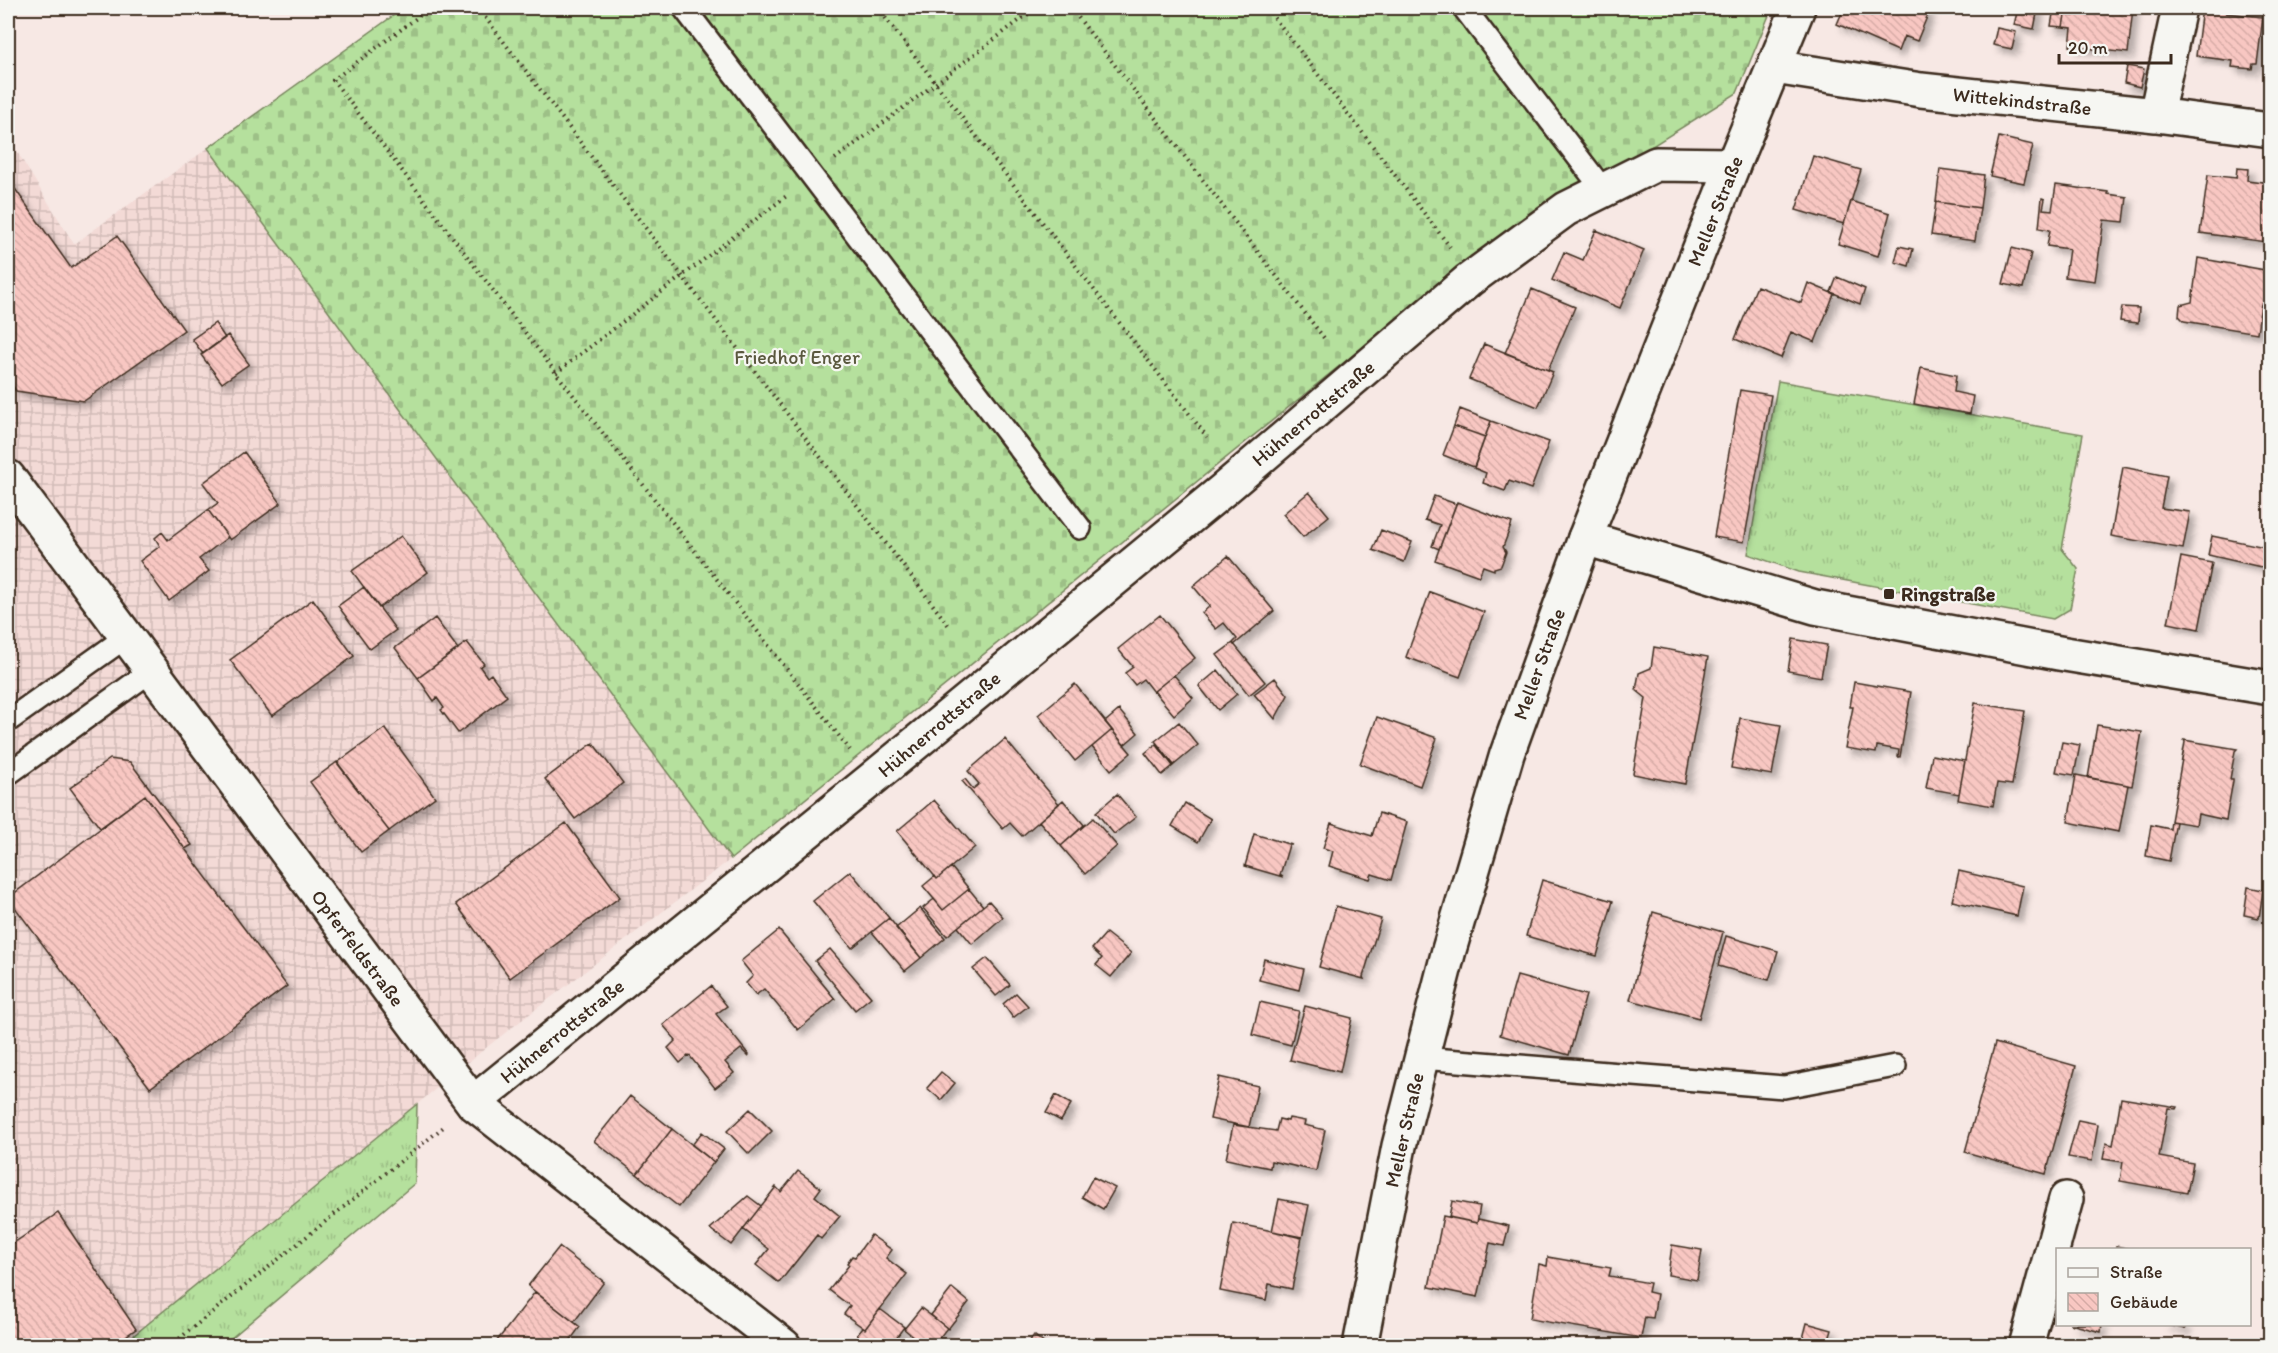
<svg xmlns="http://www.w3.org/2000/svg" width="2278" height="1353" viewBox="0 0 2278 1353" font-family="Itim,sans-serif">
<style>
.industrial{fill:url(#industrial-grid)}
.grass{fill:url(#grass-tufts);stroke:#78855e;stroke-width:1.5}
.cemetery{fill:url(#cemetery-stones);stroke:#78855e;stroke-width:1.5}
.building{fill:url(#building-back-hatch);stroke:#3b2a1e;stroke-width:1.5;filter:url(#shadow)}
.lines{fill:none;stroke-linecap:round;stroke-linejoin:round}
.lane-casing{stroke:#3b2a1e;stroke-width:26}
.street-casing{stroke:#3b2a1e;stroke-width:38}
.secondary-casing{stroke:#3b2a1e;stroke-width:38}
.path{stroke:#3b2a1e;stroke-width:4;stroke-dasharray:1.5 4.5;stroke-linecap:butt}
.lane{stroke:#f6f6f2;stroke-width:21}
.street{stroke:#f6f6f2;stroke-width:33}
.secondary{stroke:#f6f6f2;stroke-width:33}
.poi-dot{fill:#3b2a1e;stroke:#f6f6f2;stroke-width:2}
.labels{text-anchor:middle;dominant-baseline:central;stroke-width:4.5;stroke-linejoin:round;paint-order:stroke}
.street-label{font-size:20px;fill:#3b2a1e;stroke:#f6f6f2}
.park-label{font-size:20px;fill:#5a583e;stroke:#f6f6f2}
.poi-label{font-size:20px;font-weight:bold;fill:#3b2a1e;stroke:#f6f6f2;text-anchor:start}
</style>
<defs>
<pattern id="industrial-grid" width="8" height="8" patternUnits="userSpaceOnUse" patternTransform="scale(1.5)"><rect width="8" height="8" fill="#f3dad6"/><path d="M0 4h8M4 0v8" fill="none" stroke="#d1bbb7"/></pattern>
<pattern id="grass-tufts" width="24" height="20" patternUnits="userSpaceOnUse" patternTransform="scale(1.5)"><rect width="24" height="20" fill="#b5e09d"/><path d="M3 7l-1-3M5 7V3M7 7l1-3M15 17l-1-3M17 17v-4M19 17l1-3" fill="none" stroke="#9dc087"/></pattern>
<pattern id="cemetery-stones" width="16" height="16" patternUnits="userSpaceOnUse" patternTransform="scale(1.5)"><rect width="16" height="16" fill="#b5e09d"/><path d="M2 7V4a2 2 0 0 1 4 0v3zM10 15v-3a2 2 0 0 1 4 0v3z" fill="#9dc087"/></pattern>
<pattern id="building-back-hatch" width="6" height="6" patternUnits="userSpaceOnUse" patternTransform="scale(1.5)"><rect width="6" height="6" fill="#f8c7c2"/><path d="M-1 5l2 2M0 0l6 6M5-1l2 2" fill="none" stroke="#d6aba6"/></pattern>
<filter id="shadow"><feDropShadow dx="5.5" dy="5.5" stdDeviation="3" flood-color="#0004"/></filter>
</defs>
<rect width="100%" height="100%" fill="#f7e8e4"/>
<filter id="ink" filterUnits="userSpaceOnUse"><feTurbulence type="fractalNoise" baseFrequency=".0167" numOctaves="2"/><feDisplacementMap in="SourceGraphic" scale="12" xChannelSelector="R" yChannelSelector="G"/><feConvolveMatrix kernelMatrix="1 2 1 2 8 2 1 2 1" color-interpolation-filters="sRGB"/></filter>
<g filter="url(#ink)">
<!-- industrial -->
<path class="industrial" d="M8,137L74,244L208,148L731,859L492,1043L122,1345H8Z"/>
<!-- grass -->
<path class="grass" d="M1778,381L2083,434L2062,549L2078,569L2070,609L2053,619L1799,572L1748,554Z
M417,1104L415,1183L223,1345H122Z"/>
<!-- cemetery -->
<path class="cemetery" d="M404,8H1772L1737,93L1469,261L731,859L208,148Z"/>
<!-- building -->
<path class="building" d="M1844,8H1918L1929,12L1917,41L1904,36L1898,51L1837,24Z
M2018,8H2038L2034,29L2014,25Z
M2054,8H2075L2074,16L2065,15L2063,27L2051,26Z
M2075,8H2133L2128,53L2070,46L2072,28L2063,27L2065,15L2074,16Z
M2202,8H2227L2226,13L2263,17L2257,64H2253L2252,69L2232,67L2233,61L2196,56Z
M1997,28L2016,32L2012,49L1993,45Z
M2127,66L2144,69L2140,87L2124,83Z
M1999,137L2033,145L2024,183L1990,176Z
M1813,156L1861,170L1844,224L1796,210Z
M2237,168L2248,169L2247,180L2270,183V216L2267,242L2200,233L2208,175L2236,178Z
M1940,169L1984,175L1980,208L1936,202Z
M8,179L71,268L117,236L184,330L84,401L16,391L8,378Z
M2056,185L2108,192V194L2127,197L2124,222L2104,220L2095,281L2065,277L2069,249L2047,246L2050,230L2039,228L2042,198L2045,199L2043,209L2052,210Z
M1851,201L1890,213L1878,256L1838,244Z
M1936,202L1980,208L1975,241L1931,235Z
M2270,216V242H2267Z
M1596,230L1644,250L1620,308L1552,280L1564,252L1583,260Z
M1899,246L1913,249L1909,266L1895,262Z
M2012,248L2031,253L2023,288L2003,284Z
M2267,255L2270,256V271L2265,270Z
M2198,258L2270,271V305L2261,304L2257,333L2184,321L2179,316L2180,305L2192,302Z
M1837,277L1865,289L1860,304L1831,292Z
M1808,283L1834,294L1815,342L1791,332L1781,358L1735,339L1757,286L1801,303Z
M1532,289L1575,307L1548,370L1505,353Z
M2122,307L2139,308L2138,323L2120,321Z
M215,323L225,338L203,354L192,339Z
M228,335L249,364L222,383L201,355Z
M1484,344L1553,372L1538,407L1469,379Z
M1921,368L1956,375L1954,392L1973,396L1970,414L1914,404Z
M1740,390L1771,395L1744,542L1714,537Z
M1460,409L1491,421L1485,437L1454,426Z
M1491,421L1549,442L1531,489L1509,481L1505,491L1483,483L1486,473L1474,468Z
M1454,426L1485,437L1474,467L1443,455Z
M244,452L281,503L230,540L208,510L218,503L203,483Z
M2123,467L2167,476L2161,508L2190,512L2183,549L2111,536Z
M1309,492L1329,516L1303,537L1283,514Z
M1434,496L1456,504L1439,549L1432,546L1440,525L1425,520Z
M1457,502L1512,523L1503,547L1506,552L1501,566L1494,568V570L1483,566L1479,576L1435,560Z
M208,510L228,537L199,559L209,571L169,601L140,561L160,546L155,538L162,532L168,540Z
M1381,530L1412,542L1404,562L1373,550Z
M401,536L428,572L379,608L352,571Z
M2212,536L2270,548V569L2208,555Z
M1228,556L1274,611L1234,645L1233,643L1237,639L1224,623L1216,629L1202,613L1210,606L1193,586Z
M2181,557L2212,563L2199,629L2168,623Z
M364,587L396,630L370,649L338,606Z
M1430,592L1484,612L1460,677L1406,657Z
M313,599L354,656L272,716L230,660Z
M1160,615L1195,658L1153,692L1143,679L1135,685L1125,673L1133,667L1118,649Z
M435,618L458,649L418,678L395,648Z
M1793,639L1827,645L1821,677L1788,671Z
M467,642L484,664L480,667L487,677L491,674L507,696L458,733L441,710L444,708L437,698L434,701L418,678Z
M1233,643L1265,682L1249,695L1217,655Z
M1654,647L1708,657L1685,784L1633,774L1646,698L1636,690L1639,673L1651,668Z
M1218,670L1237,694L1218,710L1199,686Z
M1174,675L1193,698L1174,715L1154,691Z
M1275,678L1288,695L1275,719L1254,694Z
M1854,682L1911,692L1900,757H1898L1899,750L1877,746L1876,753L1845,748L1853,707H1850Z
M1075,684L1112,730L1075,761L1038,715Z
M1975,703L2025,711L2012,785L1997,783L1993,806L1958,800Z
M1119,710L1138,733L1124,745L1105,722Z
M1377,717L1437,738L1420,786L1360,764Z
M1740,718L1781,725L1772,775L1731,768Z
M1179,722L1198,745L1174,765L1155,741Z
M2097,725L2142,732L2132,786L2088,778Z
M385,728L435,797L389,831L337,763Z
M1112,730L1131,753L1111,770L1092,747Z
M1005,739L1059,804L1022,836L1010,823L1003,829L962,781L965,779L973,789L979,784L968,771Z
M2184,740L2237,749L2235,751L2230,779H2233V781L2226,820L2198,814L2196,825L2171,821L2185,742Z
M2062,742L2080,745L2074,775L2056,772Z
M593,743L623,783L575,819L545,779Z
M1156,744L1173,766L1162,775L1145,753Z
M1932,755L1965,761L1959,794L1926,788Z
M110,759L130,762L192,845L185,849L145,795L100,828L70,788Z
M337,762L389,831L361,852L310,782Z
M2076,775L2128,785L2119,832L2068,822Z
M1117,794L1136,817L1114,834L1096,812Z
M145,795L287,986L150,1088L8,898Z
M934,800L975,847L937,879L897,831Z
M1063,800L1084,825L1061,846L1039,821Z
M1185,803L1211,819L1198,842L1172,826Z
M1379,813L1407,822L1391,880L1372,874L1370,879L1329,866L1333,851L1323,848L1331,823L1372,836Z
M1093,818L1117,846L1085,874L1061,846Z
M2171,821L2176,822L2169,861L2146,856L2151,825L2170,829Z
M566,823L620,897L510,978L456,904Z
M1254,834L1292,845H1289L1280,875L1283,877L1245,866Z
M951,867L969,889L943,910L923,886L935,876L937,879Z
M850,871L889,918L852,948L813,901Z
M1959,871L2023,886L2017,916L1952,901Z
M1542,880L1613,901L1597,956L1526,936Z
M2248,887L2263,890L2259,918L2244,915Z
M969,889L983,906L947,936L923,908L934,899L943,910Z
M989,901L1003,917L972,944L958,927Z
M1336,906L1381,919L1363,977L1364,979L1319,967Z
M920,908L945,938L921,958L896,928Z
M1653,912L1723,932L1699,1018L1630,1000Z
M889,918L921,958L905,971L872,932Z
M779,930L835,999L798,1030L764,989L756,995L746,983L753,976L741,961Z
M1106,933L1131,953L1111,977L1096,965L1102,958L1092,949Z
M1726,936L1778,951L1769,980L1718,966Z
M830,949L871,997L855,1010L815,961Z
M987,958L1010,985L996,996L973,969Z
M1264,959L1304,969L1299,990L1259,980Z
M1517,976L1586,995L1569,1055L1500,1035Z
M711,986L727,1006L716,1014L749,1055L748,1056L741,1049L725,1062L734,1073L715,1088L689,1055L680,1063L668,1048L676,1040L663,1025Z
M1016,993L1028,1006L1013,1018L1003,1004Z
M1260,1002L1299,1011L1291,1045L1252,1035Z
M1305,1006L1352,1018L1340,1072L1290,1060Z
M1995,1043L2076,1066L2046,1174L1965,1152Z
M941,1072L955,1083L941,1100L927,1088Z
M1219,1077L1258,1086L1249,1127L1210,1119Z
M1056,1095L1071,1104L1061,1121L1046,1113Z
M630,1096L672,1129L637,1174L594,1141Z
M2121,1098L2177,1107L2176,1109L2168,1108L2159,1157L2193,1163L2187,1193L2120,1181L2123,1162L2103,1159L2106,1143L2113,1145Z
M750,1109L772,1131L749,1154L727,1131Z
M1289,1118L1305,1121L1304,1125L1325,1130L1316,1171L1271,1161L1270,1168L1226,1159L1233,1125L1276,1131L1279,1119L1288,1121Z
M2078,1120L2098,1124L2092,1161L2068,1157Z
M672,1129L714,1162L679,1207L637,1174Z
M702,1132L724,1149L714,1162L692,1145Z
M798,1171L821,1188L815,1196L840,1216L821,1239L817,1235L779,1283L756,1265L769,1249L743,1229L776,1187L781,1192Z
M1093,1177L1115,1188L1103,1209L1082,1197Z
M748,1196L761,1206L731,1245L710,1229Z
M1279,1199L1309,1205L1302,1238L1272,1231Z
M1452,1201L1480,1206L1477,1223L1449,1217Z
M58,1213L136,1329L111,1346H8V1247Z
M1443,1216L1477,1223L1478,1219L1509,1226L1504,1246L1490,1243L1478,1297L1429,1287Z
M1233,1223L1302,1237L1292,1289L1269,1284L1266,1300L1220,1291Z
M871,1235L892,1250L886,1258L907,1274L865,1329L844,1314L850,1306L829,1290L849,1265L847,1263L852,1256L855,1257Z
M1672,1245L1702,1250L1697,1280L1668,1275Z
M2116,1246L2135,1250H2115Z
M559,1247L604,1282L574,1322L528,1286Z
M1548,1257L1611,1268L1609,1276L1650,1283L1648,1292L1657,1294L1653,1318L1645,1317L1641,1338L1530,1319L1539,1264L1547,1266Z
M952,1288L969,1302L948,1329L931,1315Z
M535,1292L580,1327L566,1346H493Z
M921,1308L947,1328L933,1346H925L904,1329Z
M880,1309L904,1327L890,1346H870L857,1335L863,1328L865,1329Z
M1807,1323L1832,1330L1827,1346H1801Z
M2070,1324H2102L2101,1332Z
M2163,1324H2185V1329Z
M1034,1335L1047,1346H1026Z
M979,1338L987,1346H973Z"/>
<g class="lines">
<!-- lane casing -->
<g class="lane-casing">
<path id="lane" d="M684,8L1080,528
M1464,8L1604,191
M8,721L126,637
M8,774L151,671
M1421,1058L1784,1087L1895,1066"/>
</g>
<!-- street casing -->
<g class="street-casing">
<path id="street" d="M1774,67L1921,90L2156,115L2270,130
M2156,115L2179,8
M8,477L473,1103L784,1346
M1585,538L1815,607L2059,653L2270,688
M473,1103L872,779L1223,490L1469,280L1566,209L1656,164L1733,165
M2026,1346L2066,1199"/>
</g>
<!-- secondary casing -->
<g class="secondary-casing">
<path id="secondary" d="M1360,1346L1399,1146L1449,950L1507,754L1585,538L1733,165L1798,8"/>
</g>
<!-- path -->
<path class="path" d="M430,8L333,80L556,373L850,750
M478,8L949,626
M878,8L1207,437
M1071,8L1324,338
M1267,8L1450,247
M835,159L1036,8
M556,373L789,194
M170,1346L446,1125"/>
<!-- lane -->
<use href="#lane" class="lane"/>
<!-- street -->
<use href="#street" class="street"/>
<!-- secondary -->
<use href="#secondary" class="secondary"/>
</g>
</g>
<!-- markers -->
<rect class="poi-dot" x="1883" y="588" width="12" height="12" rx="3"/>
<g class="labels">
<!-- street labels -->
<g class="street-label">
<text transform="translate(2022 101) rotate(6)">Wittekindstraße</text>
<text transform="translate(1715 211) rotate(-68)">Meller Straße</text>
<text transform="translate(1313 413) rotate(-40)">Hühnerrottstraße</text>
<text transform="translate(1539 664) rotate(-70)">Meller Straße</text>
<text transform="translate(939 724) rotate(-40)">Hühnerrottstraße</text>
<text transform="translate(358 948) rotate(53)">Opferfeldstraße</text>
<text transform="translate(562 1031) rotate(-39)">Hühnerrottstraße</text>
<text transform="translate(1404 1130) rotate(-77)">Meller Straße</text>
</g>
<!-- park labels -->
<g class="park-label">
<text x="797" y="357">Friedhof Enger</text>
</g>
<!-- poi labels -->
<g class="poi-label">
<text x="1901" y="594">Ringstraße</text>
</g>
</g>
<!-- margin -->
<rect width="2278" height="1353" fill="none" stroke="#f6f6f2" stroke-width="30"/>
<rect x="15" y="15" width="2248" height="1323" fill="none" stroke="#3b2a1e" stroke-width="2" filter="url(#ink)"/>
<!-- legend -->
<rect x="2056" y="1248" width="195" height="78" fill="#f6f6f2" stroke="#aba49d" stroke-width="1.5"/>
<rect x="2068" y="1268" width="30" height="9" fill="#f6f6f2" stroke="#aba49d" stroke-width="1.5"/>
<text x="2110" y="1278" font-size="18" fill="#3b2a1e">Straße</text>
<rect x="2068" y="1293" width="30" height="18" fill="url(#building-back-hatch)" stroke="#aba49d" stroke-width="1.5"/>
<text x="2110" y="1308" font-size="18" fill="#3b2a1e">Gebäude</text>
<!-- scale -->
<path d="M2059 54v9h112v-9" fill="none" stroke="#3b2a1e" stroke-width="3"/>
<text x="2068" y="54" font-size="18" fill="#3b2a1e" stroke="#f6f6f2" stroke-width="4.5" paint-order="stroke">20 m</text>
</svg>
